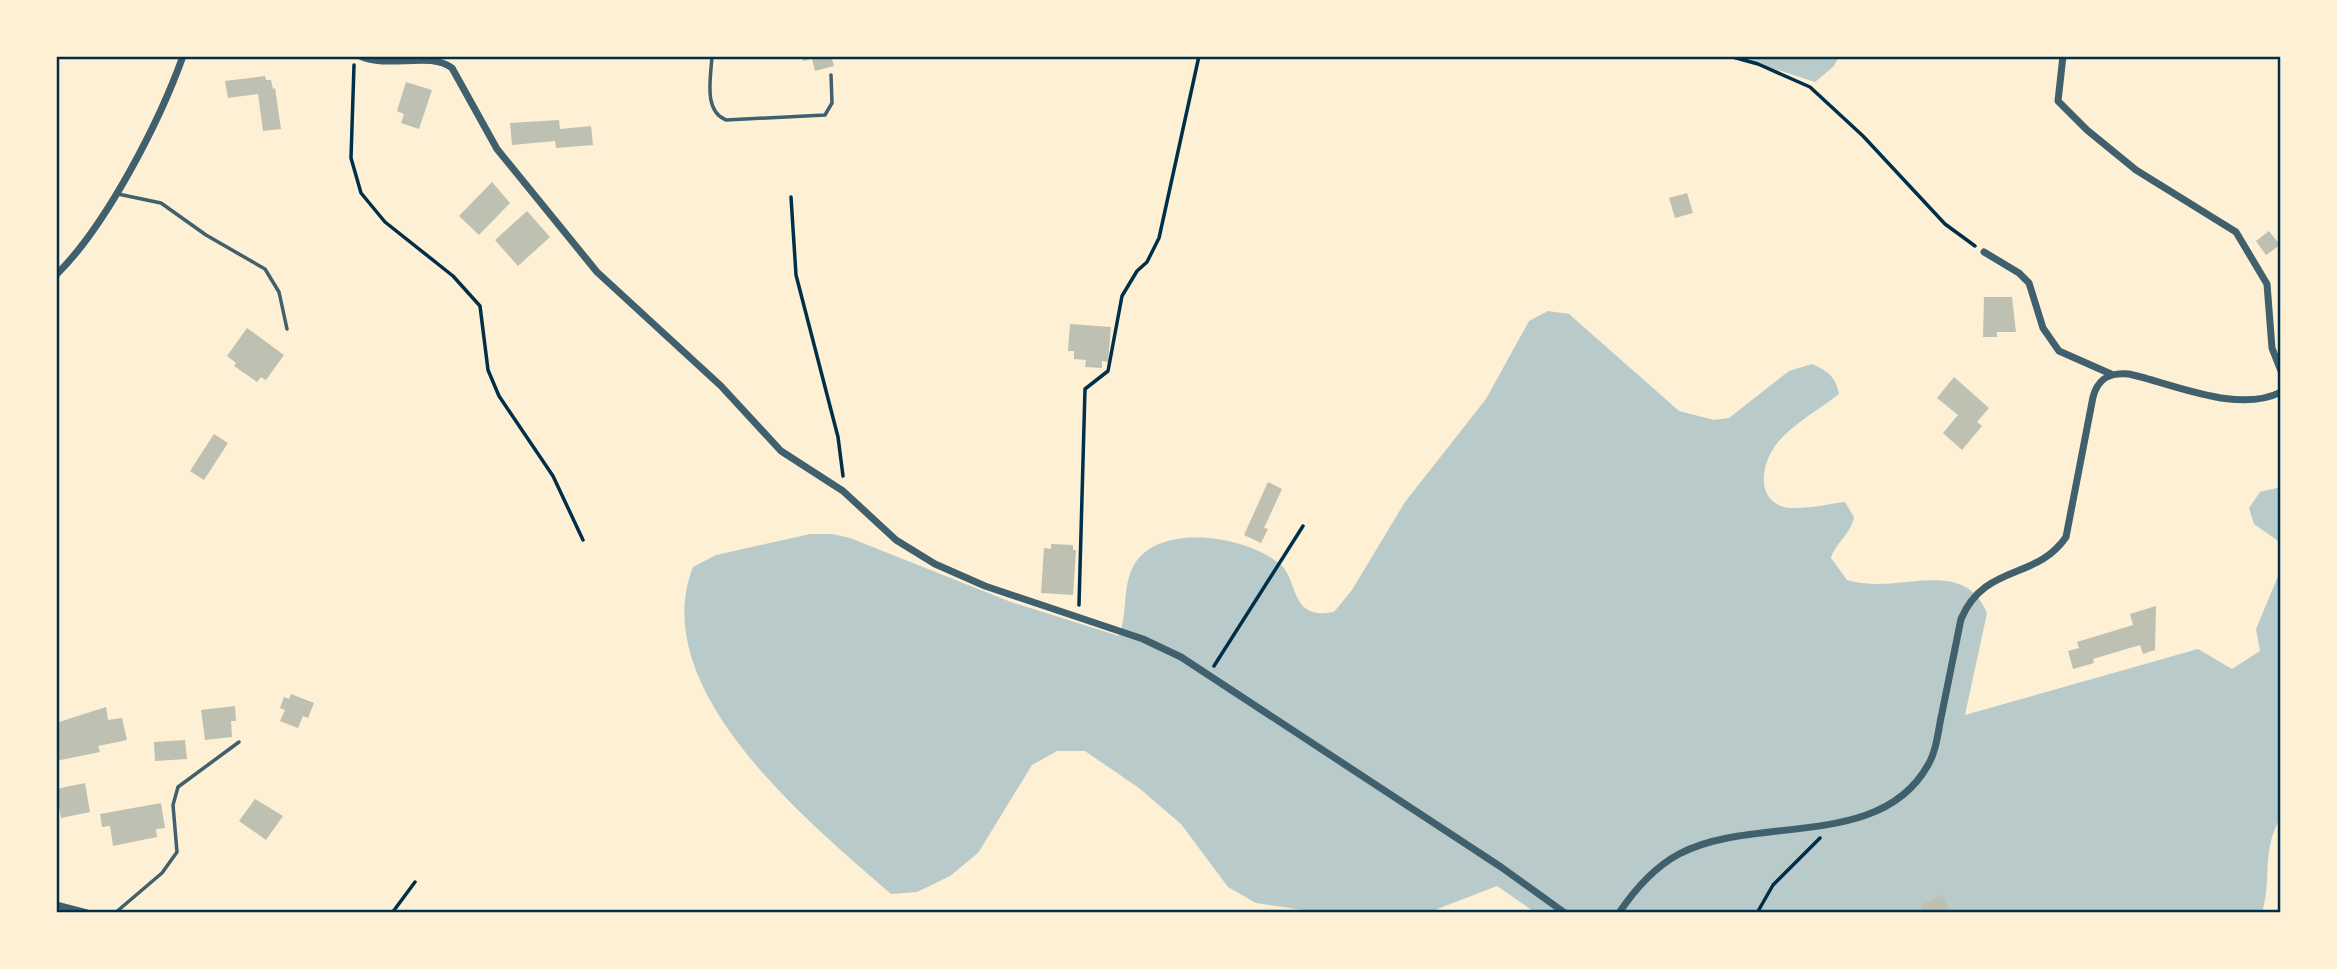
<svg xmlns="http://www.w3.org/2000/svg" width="2337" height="969" viewBox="0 0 2337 969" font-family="Poppins,sans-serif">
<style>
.green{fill:#b9caca}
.building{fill:#bec0b2}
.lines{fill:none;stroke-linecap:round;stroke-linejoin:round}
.path{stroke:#003049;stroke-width:3.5}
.service{stroke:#3f606c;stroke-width:3.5}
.minor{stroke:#3f606c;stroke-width:7}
.neatline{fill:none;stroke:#003049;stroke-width:2.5}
</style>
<rect width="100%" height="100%" fill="#fdf0d5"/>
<!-- green -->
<path class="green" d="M1735,56H1839L1834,66L1815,82Z
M1548,311L1569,314L1679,411L1714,420L1729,418L1789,371L1812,364C1828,371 1836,377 1839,394C1819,410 1790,425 1775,446C1758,470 1757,509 1796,508C1812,508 1829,504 1845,502L1854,517C1851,534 1836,542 1831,558L1847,580C1899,596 1962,554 1987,613L1965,715L2198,649L2232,669L2260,651L2256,629L2281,569V816C2260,855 2273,874 2262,913H1536L1497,886L1427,913H1322L1256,903L1228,887L1181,824L1139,788L1085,751H1057L1032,765L978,853L950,876L917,892L891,894C810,823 645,690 693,567L716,555L810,534H832L850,538L1011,602L1119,636C1128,613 1122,591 1132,569C1154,520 1249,536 1281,565C1294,577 1292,600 1308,610C1317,615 1325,613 1334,612L1352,590L1405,502L1486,399L1529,321Z
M2281,487V543L2254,524L2249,508L2260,492Z"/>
<!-- building -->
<path class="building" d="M802,56H831L834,66L815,71L812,59L803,61Z
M265,76L266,80H271L273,89L275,88L281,129L263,131L258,94L228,98L225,81Z
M406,82L432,90L419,129L401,123L404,114L397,111Z
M559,120L560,129L591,126L593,145L556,148L555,141L512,145L510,123Z
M492,182L510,203L479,235L459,216Z
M1687,193L1693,213L1675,218L1669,198Z
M527,211L550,237L518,266L495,240Z
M2269,231L2280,245L2266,255L2256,241Z
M1984,297H2012L2016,332H1997V337H1983Z
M1070,324L1111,327L1108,362L1102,361V368L1085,367L1086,360L1074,359V351H1068Z
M247,328L284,355L266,380L261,377L257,382L234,366L236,363L227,356Z
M1954,377L1989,408L1977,422L1982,426L1962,450L1943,433L1958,415L1937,398Z
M214,434L228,443L204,480L190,471Z
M1268,482L1282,489L1264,528L1268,529L1261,543L1244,535Z
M1051,544L1073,545V550H1076L1073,595L1041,593L1044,548L1051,549Z
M2156,606L2155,650L2143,654L2140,645L2093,659L2094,663L2073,669L2068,651L2079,648L2077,642L2133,625L2130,614Z
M291,694L314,703L308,718L303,716L298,728L280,721L285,710L280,708L284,697L289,699Z
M235,706L236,721H231L232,737L205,740L201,710Z
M106,707L108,720L122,718L127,740L98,746L100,752L56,761V723Z
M185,740L187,759L155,761L154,742Z
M85,783L90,812L61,818L56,789Z
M255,799L283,816L266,840L239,821Z
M161,803L165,828L156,829L157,837L113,846L110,826L102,827L100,814Z
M1942,895L1951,913H1925L1921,905Z"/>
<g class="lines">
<!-- path -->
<path class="path" d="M1729,56L1758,64L1810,87L1863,136L1945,224L1975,246
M354,65L351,158L361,193L385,222L453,276L480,306L488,370L499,396L553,476L583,540
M791,197L796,275L838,437L843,476
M1079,605L1085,389L1108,371L1122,296L1137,271L1147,262L1159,238L1199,56
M1214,666L1303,526
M392,913L415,882
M1757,913L1773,885L1820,838"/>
<!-- service -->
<path class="service" d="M712,56C711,77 703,111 726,120L825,115L832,103L831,75
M118,194L161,203L206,235L265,269L279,292L287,329
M115,913L162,873L177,852L173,805L178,787L239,742"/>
<!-- minor -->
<path class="minor" d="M360,56C389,69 430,51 452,68L497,149L597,272L721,386L781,451L843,491L896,540L935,564L985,586L1143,639L1181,657L1501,867L1565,913
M2063,56L2058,101L2087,130L2136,170L2236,232L2267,284L2272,348L2281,371
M1984,252L2019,273L2029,283L2043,328L2059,351L2111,374
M56,275C106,226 159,123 183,56
M56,905L87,913
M1619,913C1635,889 1653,868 1679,854C1755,814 1880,851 1928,765C1937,750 1938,730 1942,713C1948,682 1955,650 1961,619C1985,563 2036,581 2066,537L2093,397C2098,378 2110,372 2129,374C2174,384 2238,414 2281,392"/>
</g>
<!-- border -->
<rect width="2337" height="969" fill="none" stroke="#fdf0d5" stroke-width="116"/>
<rect x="58" y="58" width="2221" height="853" class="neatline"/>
</svg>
